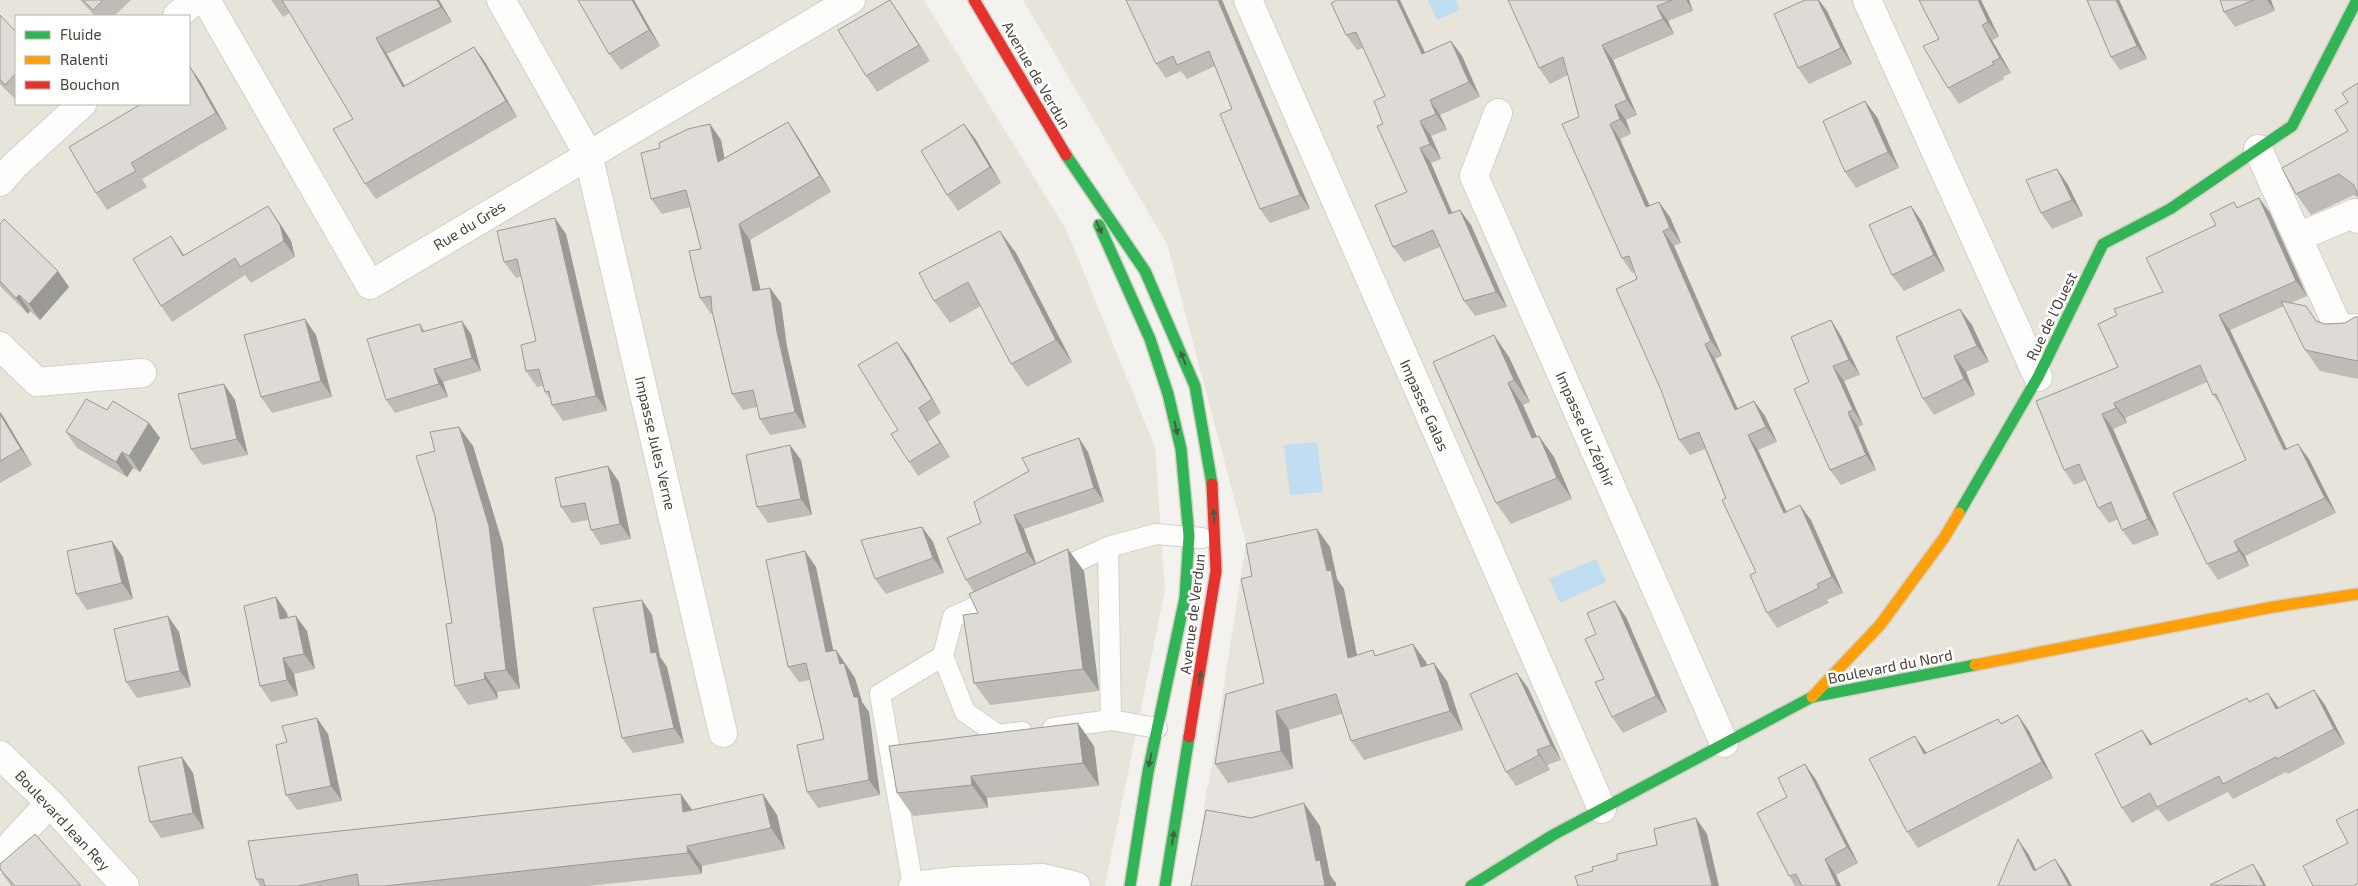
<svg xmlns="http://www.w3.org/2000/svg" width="2358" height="886" viewBox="0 0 2358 886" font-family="'Exo 2',sans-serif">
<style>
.residential{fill:#e7e4dc;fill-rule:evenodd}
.parking{fill:#e6e3df}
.water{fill:#c0ddf1}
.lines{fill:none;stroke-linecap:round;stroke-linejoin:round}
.lane-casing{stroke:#d2d0cb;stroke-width:22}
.street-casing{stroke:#d2d0cb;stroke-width:30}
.fast-casing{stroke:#d3cfc5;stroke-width:14}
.slow-casing{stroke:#d3cfc5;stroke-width:14}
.jam-casing{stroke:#d3cfc5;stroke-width:14}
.lane{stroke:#fdfdfc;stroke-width:20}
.street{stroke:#fdfdfc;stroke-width:28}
.fast{stroke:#30b455;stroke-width:11}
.slow{stroke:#ff9f0a;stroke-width:11}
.jam{stroke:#e5322d;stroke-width:11}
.wall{fill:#bfbcb8}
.shaded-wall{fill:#9b9996}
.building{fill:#dedbd6;stroke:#9b9996}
.oneway{fill:#446040}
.labels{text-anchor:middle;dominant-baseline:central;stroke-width:5;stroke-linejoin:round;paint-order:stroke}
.street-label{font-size:15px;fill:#4b4439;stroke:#fff}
</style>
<rect width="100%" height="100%" fill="#f4f2ee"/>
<!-- residential -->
<path class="residential" d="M0,0H924L1066,229L1155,447L1165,590L1105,886H0ZM16,16H189V104H16Z
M1023,0H2358V886H1193L1246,543L1167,244Z"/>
<!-- parking -->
<path class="parking" d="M1338,761L1344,788L1203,816L1207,787Z
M1119,789L1114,819L1057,847L918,864L914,824Z"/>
<!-- water -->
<path class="water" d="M1428,0H1456L1460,10L1437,20Z
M1317,442L1323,492L1290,495L1284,445Z
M1596,559L1606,582L1560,603L1549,579Z"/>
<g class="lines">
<!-- lane casing -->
<g class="lane-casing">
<path id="lane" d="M1108,547L1156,534L1202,538
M1053,572L1108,547L1111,720
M1000,596L953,617L943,656L965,712L998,735L1022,732
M1053,728L1111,720L1157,728
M913,886L880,694L943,656"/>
</g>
<!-- street casing -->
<g class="street-casing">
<path id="street" d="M206,0L370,285L851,0
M501,0L588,154L723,733
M1248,0C1364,271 1485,539 1602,809
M1867,0L2038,377
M177,16L195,0
M1498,113L1474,176L1724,743
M2258,149L2339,329L2358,328
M0,182L15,165L82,104
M2298,237L2355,213L2358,219
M0,346L37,382L142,373
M0,755L50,803L125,886
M0,860L17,838L50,803
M913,886L957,881L1043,878L1076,886"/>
</g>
<!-- fast casing -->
<g class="fast-casing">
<path id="fast" d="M1066,155L1145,271L1195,386L1212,484
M1099,225L1150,339L1168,394L1181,449L1189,536L1185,598L1148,772L1130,886
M1959,513L2038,377L2103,244L2170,209L2292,126L2357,0
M1165,886L1189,737
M1471,886L1553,835L1812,697L1975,665"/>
</g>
<!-- slow casing -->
<g class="slow-casing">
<path id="slow" d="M1975,665L2273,607L2358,594
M1812,697L1880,625L1944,538L1959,513"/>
</g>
<!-- jam casing -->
<g class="jam-casing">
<path id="jam" d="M974,0L1066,155
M1189,737L1216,571L1212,484"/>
</g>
<!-- lane -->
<use href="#lane" class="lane"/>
<!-- street -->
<use href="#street" class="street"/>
<!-- fast -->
<use href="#fast" class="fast"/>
<!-- slow -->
<use href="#slow" class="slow"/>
<!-- jam -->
<use href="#jam" class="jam"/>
</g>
<!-- wall -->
<path class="wall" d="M80,0H131L114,16H95Z
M271,0H439L452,22L387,54L405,86L474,47L485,62L517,117L376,199L365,184L353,119L290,13L283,17Z
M578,0H634L660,46L621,70L609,54Z
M890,0L930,61L877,92L866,76Z
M1222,0L1310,209L1270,223L1260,209L1232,109L1215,66L1187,79L1181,71L1166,78L1156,64Z
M1508,0H1689L1693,11L1668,21L1674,34L1613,60L1637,115L1626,120L1631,134L1620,139L1649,206L1670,217L1681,243L1674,246L1722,356L1715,359L1738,409L1754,401L1765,416L1777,442L1758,450L1787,512L1811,520L1843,593L1827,600L1829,603L1777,628L1767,613L1756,572L1705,449L1690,455L1679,440L1637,279L1635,272L1632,273L1622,258L1579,117L1568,75L1550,84L1539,68Z
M1805,0H1819L1827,11L1852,64L1809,84L1798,68Z
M1919,0H1981L1999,37L1992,40L2011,73L2003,77L2004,79L1959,104L1948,88L1939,39Z
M2087,0H2119L2147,59L2120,70L2111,57Z
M2220,0H2271L2275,11L2235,27L2224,12Z
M1331,3L1425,53L1451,41L1462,56L1480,97L1440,115L1447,130L1431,136L1441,159L1431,163L1452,213L1460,210L1471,225L1507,307L1475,316L1464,301L1440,247L1404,262L1393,247L1407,192L1383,124L1385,96L1363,48L1357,50L1346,35Z
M0,15L16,32V100L0,84Z
M200,81L227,129L142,179L147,187L107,210L96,193Z
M2358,83V198L2354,195L2311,215L2296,194L2348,131V102Z
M1877,117L1899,168L1856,188L1845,172Z
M788,122L798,137L831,192L750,240L760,290L770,288L781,303L787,347L806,428L770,435L760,419L757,407L743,410L732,394L713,313L711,314L700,298L701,249L690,207L662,214L651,199L660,148L710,124L721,140L724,158Z
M964,124L976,140L1001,183L958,211L947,195Z
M2057,169L2068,185L2083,216L2052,229L2041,213Z
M2259,198L2270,213L2307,296L2291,303L2317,321L2325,324L2345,323L2358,317V379L2320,371L2305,350L2284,306L2230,330L2287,449L2309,459L2336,513L2245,556L2249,566L2218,580L2207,564L2246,460L2223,408L2213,395L2207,382L2125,418L2127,423L2113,429L2159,535L2133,545L2122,530L2118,519L2109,523L2098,508L2086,480L2074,485L2064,470L2118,367L2163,292L2216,225L2238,208Z
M1911,206L1922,222L1945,271L1904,291L1892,275Z
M279,222L291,241L295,257L251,283L245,275L172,322L161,306L184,255Z
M0,224L69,287L40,320L30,311L28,314L0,286Z
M566,234L607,411L563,421L552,405L551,400L545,392L543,386L537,387L526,371L536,341L521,276L516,278L504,262Z
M1016,253L1072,362L1027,387L1011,364L981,306L950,323L934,301Z
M420,324L425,331L471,334L481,371L443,382L448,397L395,413L386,400Z
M1972,325L1989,362L1966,372L1975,395L1934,415L1923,399Z
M316,335L332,397L272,413L261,397Z
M1841,336L1860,375L1844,381L1863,425L1858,427L1876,470L1841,485L1830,470L1809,382Z
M907,355L941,413L928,422L950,457L918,476L909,462L898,430Z
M1509,357L1530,402L1523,405L1537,437L1554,457L1572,499L1511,524L1496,503Z
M235,400L248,455L202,465L191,449Z
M107,410L149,423L160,438L140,472L133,468L127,477L77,448L66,432Z
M0,412L32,465L0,483Z
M790,445L801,460L812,515L768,523L757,507Z
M473,446L503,545L520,689L497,692L498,699L468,705L455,686L452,623Z
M1088,452L1104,502L1024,529L1036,564L1084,571L1099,691L990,705L974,683L978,613L974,592L966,580L981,523Z
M608,466L619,482L631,539L601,545L591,530L588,520L572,523L561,507Z
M922,527L933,542L944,573L886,594L875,579Z
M1330,547L1337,579L1344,589L1357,655H1377L1413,644L1426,662L1427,665L1447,681L1463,730L1364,760L1351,741L1342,714L1289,730L1293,769L1228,783L1215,764L1264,683L1252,576Z
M123,557L133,599L87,610L76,594Z
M816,567L833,651L836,650L855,678L862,702L869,712L880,795L818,808L807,792L824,739L810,680L799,682L788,667Z
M276,597L287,613V617L307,631L315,669L294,674L298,696L271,702L260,686Z
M642,600L652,615L660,657L667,667L684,743L633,753L622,738Z
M1626,617L1667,712L1623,733L1612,717L1604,679L1596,634Z
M179,632L191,687L137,698L126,682Z
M1517,673L1528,688L1561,760L1547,765L1550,770L1516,786L1506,772Z
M2314,690L2325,705L2345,744L2288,774L2286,772L2233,799L2228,792L2168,822L2158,809L2132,823L2122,808L2153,744L2249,702L2279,708Z
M2018,715L2029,731L2053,778L1918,848L1907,832L1927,753L1998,719L2001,723Z
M328,734L342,801L297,810L286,795L287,742Z
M1094,746L1099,786L987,798L988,808L913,816L897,793Z
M182,757L193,773L204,829L161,838L150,822Z
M1805,764L1816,780L1858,863L1836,875L1841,886H1795L1789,876L1787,797Z
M763,794L777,815L785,849L702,866V874L589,886H260L256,879L693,810Z
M0,864L81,886H11L0,870Z"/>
<!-- shaded-wall -->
<path class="shaded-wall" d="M437,0H439L452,22L441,7Z
M632,0H634L660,46L649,30Z
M890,0L901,16L930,61L919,45Z
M1218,0H1222L1310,209L1300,195Z
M1397,0H1400L1433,69L1422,54Z
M1686,0H1689L1693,11Z
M1818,0H1819L1827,11L1852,64L1841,48Z
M1978,0H1981L1999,37L1988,22Z
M2116,0H2119L2147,59L2137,46Z
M2267,0H2271L2275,11Z
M1657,6L1668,21L1674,34L1663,19Z
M1982,25L1992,40L2011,73L2000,58Z
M376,38L387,54L414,103L403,87Z
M1451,41L1462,56L1480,97L1469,82Z
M1602,45L1613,60L1637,115L1627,100Z
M474,47L485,62L517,117L506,101Z
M189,65L200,81L227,129L216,113Z
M1430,100L1440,115L1447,130L1436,114Z
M1865,101L1877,117L1899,168L1888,152Z
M1615,105L1626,120L1631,134L1620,119Z
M1420,121L1431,136L1441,159L1430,144Z
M788,122L798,137L831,192L820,176Z
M710,124L721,140L728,177L718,162Z
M964,124L976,140L1001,183L990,167Z
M1610,124L1620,139L1657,222L1646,207Z
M1420,148L1431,163L1459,229L1449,214Z
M2057,169L2068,185L2083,216L2072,200Z
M2259,198L2270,213L2307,296L2296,281Z
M1659,202L1670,217L1681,243L1670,228Z
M268,206L279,222L291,241L295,257L284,241Z
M1911,206L1922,222L1945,271L1934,255Z
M1460,210L1471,225L1507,307L1496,292Z
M555,218L566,234L607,411L596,396Z
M739,224L750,240L764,306L753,291Z
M1000,231L1016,253L1072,362L1056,340Z
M1663,231L1674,246L1722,356L1711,341Z
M171,236L182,252L194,272L183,256Z
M58,271L69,287L40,320L29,304Z
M770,288L781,303L787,347L806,428L795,412L777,332Z
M19,295L30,311L28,314L16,298Z
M1960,309L1972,325L1989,362L1977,346Z
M2219,315L2230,330L2295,466L2284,450Z
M305,319L316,335L332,397L321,381Z
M1831,320L1841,336L1860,375L1849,360Z
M462,321L471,334L481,371L472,358Z
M1494,335L1509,357L1530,402L1514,380Z
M897,342L907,355L941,413L932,399Z
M1705,344L1715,359L1745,425L1735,410Z
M1954,356L1966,372L1975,395L1964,379Z
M1833,366L1844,381L1863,425L1853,410Z
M434,369L443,382L448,397L439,384Z
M1508,383L1523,405L1547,460L1532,438Z
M224,384L235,400L248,455L237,439Z
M1754,401L1765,416L1777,442L1766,427Z
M2114,403L2125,418L2127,423L2116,408Z
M919,408L928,422L950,457L940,443Z
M0,412L5,419L32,465L21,449L0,414Z
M1848,412L1858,427L1876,470L1866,455Z
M2102,414L2113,429L2159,535L2148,519Z
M149,423L160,438L140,472L129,456Z
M459,427L473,446L503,545L520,689L506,670Z
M1748,435L1758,450L1794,528L1784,513Z
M1539,436L1554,457L1572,499L1557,478Z
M1079,438L1088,452L1104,502L1094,488Z
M2298,444L2309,459L2336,513L2325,498Z
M790,445L801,460L812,515L801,499Z
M122,452L133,468L127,477L116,462Z
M608,466L619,482L631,539L620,524Z
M1800,505L1811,520L1843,593L1832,577Z
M1014,515L1024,529L1037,566L1027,552Z
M922,527L933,542L944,573L933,558Z
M1317,529L1330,547L1337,579L1344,589L1361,676L1348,658Z
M112,541L123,557L133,599L122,583Z
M2234,541L2245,556L2249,566L2239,551Z
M1068,549L1084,571L1099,691L1083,669Z
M805,551L816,567L837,668L826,652Z
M276,597L287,613L291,634L280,619Z
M642,600L652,615L660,657L667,667L684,743L674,728L651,653Z
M1615,601L1626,617L1667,712L1656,696Z
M168,616L179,632L191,687L180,671Z
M296,616L307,631L315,669L304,654Z
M1413,644L1426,662L1434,685L1421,667Z
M836,650L855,678L862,702L869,712L880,795L869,780L854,697L840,664Z
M283,658L294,674L298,696L287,680Z
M1434,663L1447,681L1463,730L1450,711Z
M484,673L497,692L498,699L485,679Z
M1517,673L1528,688L1561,760L1551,745Z
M2314,690L2325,705L2345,744L2334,729Z
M2268,693L2279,708L2276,709Z
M1276,711L1289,730L1293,769L1281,751Z
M2018,715L2029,731L2053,778L2042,762Z
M317,718L328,734L342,801L331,786Z
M1078,723L1094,746L1099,786L1083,763Z
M2142,730L2153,745H2150Z
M1915,736L1926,752L1935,770L1924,754Z
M1537,750L1547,765L1550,770L1539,755Z
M182,757L193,773L204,829L193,813Z
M1805,764L1816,780L1858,863L1847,847Z
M971,776L987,798L988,808L972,785Z
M681,794L695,814L683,812Z
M763,794L777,815L785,849L771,828Z
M1304,803L1320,826L1330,875L1336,883V886H1325L1316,861Z
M1696,818L1707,834L1719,886H1712Z
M2018,839L2029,855L2044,886L2034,871Z
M687,846L702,866V874L688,853Z
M1825,859L1836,875L1841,886H1837Z
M2055,859L2066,875L2072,886H2069Z
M2253,864L2262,878L2266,886H2264Z"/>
<!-- building -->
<path class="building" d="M83,0H103L93,10Z
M282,0H437L441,7L376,38L403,87L474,47L506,101L365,184L333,129L353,119Z
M578,0H632L649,30L609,54Z
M890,0L919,45L866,76L838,30Z
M1126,0H1218L1300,195L1260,209L1220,114L1232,109L1209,51L1177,65L1173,56L1156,64Z
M1337,0H1397L1422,54L1451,41L1469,82L1430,100L1436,114L1420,121L1430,144L1420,148L1449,214L1460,210L1496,292L1464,301L1433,230L1393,247L1375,205L1407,192L1377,126L1383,124L1374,101L1385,96L1356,32L1346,35L1331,3Z
M1508,0H1672L1657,6L1663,19L1602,45L1627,100L1615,105L1620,119L1610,124L1646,207L1659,202L1670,228L1663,231L1711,341L1705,344L1735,410L1754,401L1766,427L1748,435L1784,513L1800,505L1832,577L1817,584L1819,588L1767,613L1750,575L1756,572L1722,500L1726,498L1699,432L1679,440L1661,390L1616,289L1637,279L1629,256L1622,258L1562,124L1579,117L1563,57L1539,68Z
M1805,0H1818L1841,48L1798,68L1774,14Z
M1919,0H1978L1988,22L1982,25L2000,58L1992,62L1994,64L1948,88L1923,46L1939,39Z
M2087,0H2116L2137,46L2111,57Z
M2220,0H2254L2224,12Z
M0,15L16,32V73L5,85L0,79Z
M189,65L216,113L131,163L136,171L96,193L69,147L141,104H189Z
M2358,83V196L2354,185L2339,174L2296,194L2282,168L2348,131L2335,110L2348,102L2342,93Z
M1865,101L1888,152L1845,172L1823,121Z
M788,122L820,176L739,224L753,291L770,288L777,332L795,412L760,419L753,390L732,394L712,311L711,296L700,298L689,251L701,249L686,190L651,199L641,153L660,148L659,143L688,129L710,124L718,162Z
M964,124L990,167L947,195L921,151Z
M2057,169L2072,200L2041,213L2026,180Z
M2259,198L2296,281L2219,315L2284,450L2298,444L2325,498L2234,541L2239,551L2207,564L2173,493L2246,460L2216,394L2213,395L2200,365L2114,403L2116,408L2102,414L2148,519L2122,530L2111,502L2098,508L2079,464L2064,470L2036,401L2118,367L2098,324L2117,315L2114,309L2163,292L2146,258L2216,225L2210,214L2234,202L2237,208Z
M268,206L280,225L284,241L240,267L235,258L161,306L133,259L171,236L183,256Z
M1911,206L1934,255L1892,275L1869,225Z
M555,218L596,396L552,405L549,391L545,392L539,369L526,371L521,345L536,341L517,259L504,262L497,231Z
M4,219L58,271L29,304L19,295L16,298L0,281V224Z
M1000,231L1056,340L1011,364L968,282L934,301L919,273Z
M2281,301L2306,306L2316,321L2325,324L2345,323L2355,317H2358V361L2305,350Z
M1960,309L1977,346L1954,356L1964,379L1923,399L1896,337Z
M305,319L321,381L261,397L244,335Z
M1831,320L1849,360L1833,366L1853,410L1848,412L1866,455L1830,470L1794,389L1809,382L1791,337Z
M462,321L472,358L434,369L439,384L386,400L367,339L420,324L422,332Z
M1494,335L1514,380L1508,383L1532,438L1539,436L1557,478L1496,503L1433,362Z
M897,342L932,399L919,408L940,443L909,462L891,434L898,430L858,365Z
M224,384L237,439L191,449L178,394Z
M86,399L107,410L113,401L149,423L129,456L122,452L116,462L66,432Z
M0,414L21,449L0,461Z
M459,427L489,526L506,670L484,673L485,679L455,686L446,624L452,623L435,516L416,456L435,451L430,432Z
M1079,438L1094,488L1014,515L1027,552L966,580L947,538L981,523L974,502L1029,471L1022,458Z
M790,445L801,499L757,507L746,455Z
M608,466L620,524L591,530L585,503L561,507L555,478Z
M922,527L933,558L875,579L861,540Z
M1317,529L1327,571L1331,570L1348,658L1373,650L1375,656L1413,644L1421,667L1434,663L1450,711L1351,741L1336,694L1276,711L1281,751L1215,764L1226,694L1264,683L1241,579L1252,576L1246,544Z
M112,541L122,583L76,594L67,551Z
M1068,549L1083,669L974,683L963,615L978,613L969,594Z
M805,551L826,652L836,650L840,664L844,663L854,697H858L869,780L807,792L797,745L824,739L806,663L788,667L766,560Z
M276,597L280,619L296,616L304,654L283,658L287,680L260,686L244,606Z
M642,600L651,653L656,652L674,728L622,738L593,608Z
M1615,601L1656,696L1612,717L1595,682L1604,679L1585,639L1596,634L1587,613Z
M168,616L180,671L126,682L114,629Z
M1517,673L1551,745L1537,750L1539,755L1506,772L1470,694Z
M2314,690L2334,729L2277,759L2276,757L2223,784L2219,776L2157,807L2150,793L2122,808L2095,754L2142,730L2150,745L2247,698L2249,702L2268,693L2276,709Z
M2018,715L2042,762L1907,832L1869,759L1915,736L1924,754L1998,719L2001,724Z
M317,718L331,786L286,795L276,745L287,742L282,726Z
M1078,723L1083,763L971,776L972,785L897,793L889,746Z
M182,757L193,813L150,822L138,767Z
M1805,764L1847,847L1825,859L1837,886H1802L1796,874L1789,876L1757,813L1787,797L1778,778Z
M681,794L683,812L763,794L771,828L687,846L688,853L385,886H359L357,874L298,886H265L263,879H256L248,841Z
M1304,803L1316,861L1320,860L1325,886H1191L1206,810L1251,818Z
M2358,809V883L2353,886H2313L2303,866L2348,843L2336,820Z
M1696,818L1712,886H1578L1575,876L1593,871L1592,867L1617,860V854L1657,845L1654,829Z
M35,834L81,886H15L0,869V864Z
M2018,839L2034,871L2055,859L2069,886H1998Z
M2253,864L2264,886L2210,885Z"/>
<!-- one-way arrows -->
<defs><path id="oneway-solid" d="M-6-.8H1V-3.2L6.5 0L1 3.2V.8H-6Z" transform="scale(1.25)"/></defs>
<g class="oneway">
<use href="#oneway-solid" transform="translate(1099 227) rotate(66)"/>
<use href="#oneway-solid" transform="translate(1183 358) rotate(-112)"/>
<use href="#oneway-solid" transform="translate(1176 428) rotate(77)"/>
<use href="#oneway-solid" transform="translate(1214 516) rotate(-94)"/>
<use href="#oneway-solid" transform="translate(1200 678) rotate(-81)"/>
<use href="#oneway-solid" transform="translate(1150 760) rotate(101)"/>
<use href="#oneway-solid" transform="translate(1173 838) rotate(-80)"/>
</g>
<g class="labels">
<!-- street labels -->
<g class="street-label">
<text transform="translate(1037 75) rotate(60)">Avenue de Verdun</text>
<text transform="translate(469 225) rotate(-31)">Rue du Grès</text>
<text transform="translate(2051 316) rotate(-64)">Rue de l'Ouest</text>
<text transform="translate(1425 405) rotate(66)">Impasse Galas</text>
<text transform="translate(1586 429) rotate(66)">Impasse du Zéphir</text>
<text transform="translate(656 443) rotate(77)">Impasse Jules Verne</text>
<text transform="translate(1192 614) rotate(-83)">Avenue de Verdun</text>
<text transform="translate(1890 666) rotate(-11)">Boulevard du Nord</text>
<text transform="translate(63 820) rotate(47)">Boulevard Jean Rey</text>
</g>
</g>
<!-- legend -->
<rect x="15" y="15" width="175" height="90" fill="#ffffff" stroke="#b7b4b0"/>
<rect x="25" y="31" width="25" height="8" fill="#30b455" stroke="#b7b4b0"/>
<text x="60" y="40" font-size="15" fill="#4b4439">Fluide</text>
<rect x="25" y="56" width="25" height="8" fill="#ff9f0a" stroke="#b7b4b0"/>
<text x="60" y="65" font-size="15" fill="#4b4439">Ralenti</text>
<rect x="25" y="81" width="25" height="8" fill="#e5322d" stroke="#b7b4b0"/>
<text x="60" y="90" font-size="15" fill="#4b4439">Bouchon</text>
</svg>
